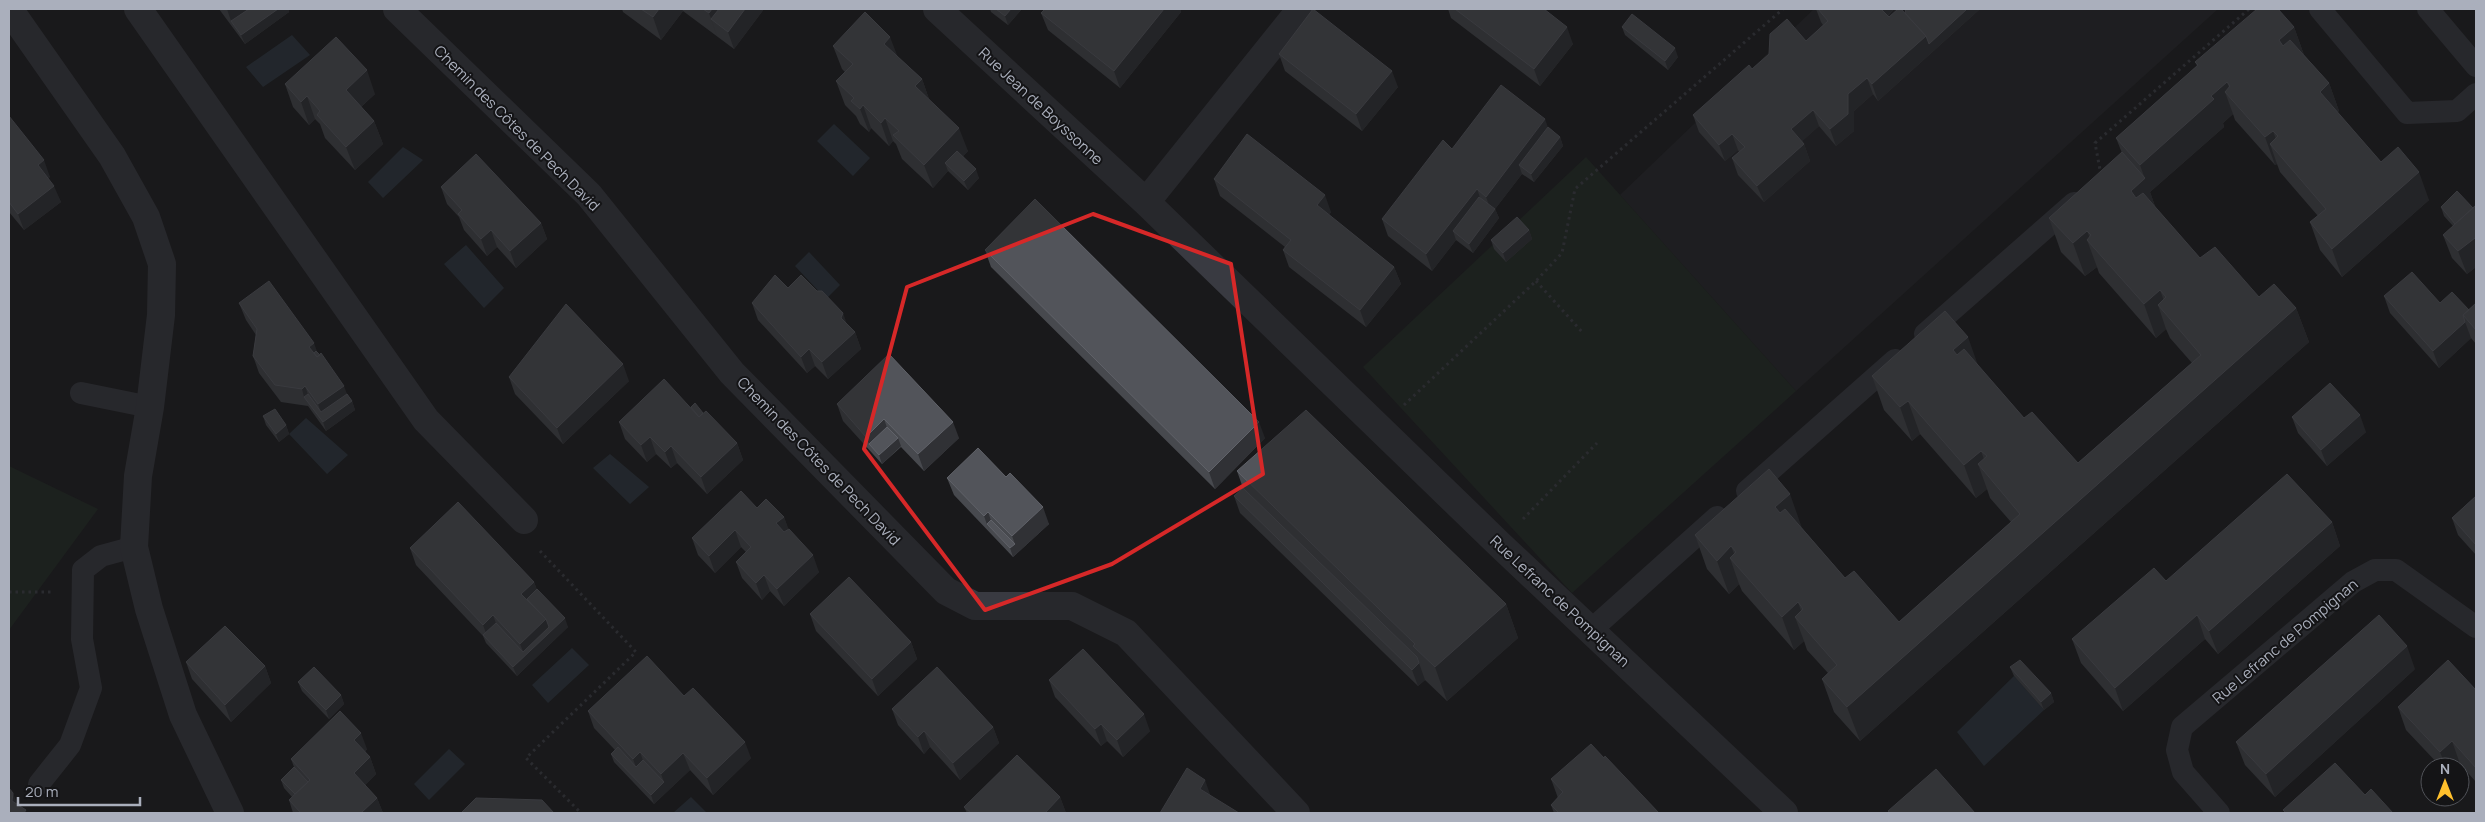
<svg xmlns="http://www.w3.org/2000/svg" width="2485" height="822" viewBox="0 0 2485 822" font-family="Manrope,sans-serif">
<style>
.built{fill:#252528}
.green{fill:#202a22}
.water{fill:#2d3741}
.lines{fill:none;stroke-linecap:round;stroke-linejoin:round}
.path{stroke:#3f4148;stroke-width:3;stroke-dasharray:2.5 4;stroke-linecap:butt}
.service{stroke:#393a41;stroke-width:22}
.minor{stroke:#393a41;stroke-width:28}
.wall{fill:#47494e}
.shaded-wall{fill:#303135}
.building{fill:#52545a;stroke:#606269}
.marked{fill:none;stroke:#d62828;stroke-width:4;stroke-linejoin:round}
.labels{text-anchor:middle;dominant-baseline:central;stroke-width:4;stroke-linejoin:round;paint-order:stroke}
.street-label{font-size:15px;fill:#aaafbc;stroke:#141416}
</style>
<rect width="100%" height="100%" fill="#19191b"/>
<!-- built -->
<path class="built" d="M1814,9H2218L1796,391L1620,195Z"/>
<!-- green -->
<path class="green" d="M1586,157L1796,391L1572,593L1363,367Z
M9,466L98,509L9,630Z"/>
<!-- water -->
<path class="water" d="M292,35L310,55L263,87L246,67Z
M834,124L870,158L853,176L817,141Z
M403,147L423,160L383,198L368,182Z
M466,245L504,288L484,308L444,264Z
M809,252L840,285L826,299L795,266Z
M306,418L348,455L327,474L289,434Z
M610,454L649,487L630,504L593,468Z
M572,648L589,665L548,703L532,685Z
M2014,676L2044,710L1984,766L1957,732Z
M449,749L465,764L429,800L414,784Z
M691,797L707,813H673Z"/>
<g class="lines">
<!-- path -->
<path class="path" d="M2101,175L2095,143L2249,9
M1536,281L1583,333
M1404,405L1536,281L1562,253L1575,189L1783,9
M1523,519L1597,443
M540,551L636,652L526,758L581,813
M9,592H51"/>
<!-- service -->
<path class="service" d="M2320,9L2407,113L2457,111L2476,94
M2428,9L2476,66
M1925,334L2074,203
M81,393L150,407
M1747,491L1895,360
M1591,630L1717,517
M39,784L70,745L91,688L82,639L83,570L101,556L134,547
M2219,813L2183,772L2177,750L2182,727L2353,582L2375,570H2396L2476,627"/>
<!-- minor -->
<path class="minor" d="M9,9L112,156L146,217L162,264L161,315L150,407L138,476L134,547L149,609L183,715L230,813
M138,9L426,420L524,520
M397,9L589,195L732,373L946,591L975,606H1072L1126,633L1296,813
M937,9L1146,202L1499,544L1784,813
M1146,202L1301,9"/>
</g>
<!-- wall -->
<path class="wall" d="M219,9H288L289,12L245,44Z
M622,9H764L734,49L683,11L661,40L623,12Z
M990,9H1022L1008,25L991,12Z
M1045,9H1180L1181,12L1120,88L1048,30L1041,13Z
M1448,9H1544L1573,44L1540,86L1451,18Z
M1816,9H1894L1888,16L1889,17L1905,13L1906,9H1980L1878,101L1873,94L1854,111V131L1836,146L1819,126L1802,141L1804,144L1810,161L1764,202L1738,175L1732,158L1739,152L1738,150L1725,161L1699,132L1693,115L1752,69L1769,54L1806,41L1823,25L1821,22Z
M1622,27L1678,57L1668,70L1625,35Z
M2294,27L2304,55L2329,83L2339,111L2337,112L2381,162L2429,200L2342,277L2320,250L2310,222L2318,216L2280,172L2277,164L2275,165L2235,120L2233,114L2223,123L2224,127L2150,192L2156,209L2200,258L2259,297L2296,308L2309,342L1860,741L1834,712L1822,679L1828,673L1807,650L1804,641L1794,650L1742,591L1739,584L1729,594L1707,569L1695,535L1802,528L1845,578L1899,622L2011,522L1990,498L1987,489L1976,498L1920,434L1912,441L1884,410L1872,376L1978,366L2024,418L2078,463L2192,363L2170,338L2166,329L2156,338L2099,273L2097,267L2085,276L2061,252L2049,218L2122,153L2116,138L2197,66L2195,62Z
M833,46L897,56L922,79L929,99L968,151L963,156L979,178L968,190L948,171L933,188L902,159L896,144L893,141L889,146L871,128L869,132L860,124L856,116L845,105L836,81L845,72L842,69Z
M1279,54L1398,87L1362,131L1285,71Z
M285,84L375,94L361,107L374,121L383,144L355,170L325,138L320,124L315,119L309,125L293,107Z
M9,116L50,177L48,178L61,202L24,230L9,212Z
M1548,127L1560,137L1563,146L1534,182L1522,174L1495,209L1499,218L1473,253L1456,240L1432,271L1388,236L1382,219Z
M1214,179L1331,212L1329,215L1394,267L1401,284L1366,327L1289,267L1283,250L1285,247L1220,196Z
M441,187L541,223L547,239L516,268L497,247L487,256L464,230L459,217L447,204Z
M2476,205V267L2467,274L2452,258L2443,235L2453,226L2444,216L2441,207L2473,208Z
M1529,230L1532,239L1506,262L1494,249L1491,240Z
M985,250L1265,438L1215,489L991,267Z
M788,288L847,324L855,332L861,349L828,379L815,366L807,373L758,320L752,303Z
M2384,296L2440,303L2469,310L2476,303V344L2471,338L2439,368L2390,313Z
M239,303L316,351L352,401L355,410L326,431L308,406L281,402L259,373L253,356L256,335L246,320Z
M509,377L629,381L563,444L515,394Z
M837,404L959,438L924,471L901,447L882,464L843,421Z
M691,407L703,413L737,443L743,460L707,494L677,463L671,468L656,454L647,462L625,439L619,422Z
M263,416L286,425L289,434L279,442L266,425Z
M2292,417L2366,432L2327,466L2298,433Z
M1237,471L1506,604L1518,638L1447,701L1425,680L1418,686L1240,513L1234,496L1243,488Z
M1006,477L1049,524L1013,557L954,495L947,478Z
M2476,496V555L2458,535L2452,518Z
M757,508L784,517L788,529L819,572L784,606L770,591L762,600L742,578L736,562L746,552L741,547L715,573L698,555L692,538Z
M2332,522L2340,546L2218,654L2205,639L2123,711L2081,663L2072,639L2166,581Z
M410,548L534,582L537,590L568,627L517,676L486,643L483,636L416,565Z
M810,614L911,642L917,659L878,696L816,631Z
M186,662L265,666L271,683L231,722L192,679Z
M2010,667L2051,693L2054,702L2044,710L2014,676Z
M2415,669L2275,797L2245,765L2236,742Z
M1049,680L1150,731L1123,757L1107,741L1101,746L1055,697Z
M298,682L341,695L344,704L329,719L302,691Z
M2476,690V782L2460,764L2458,767H2441L2406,730L2398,707Z
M684,696L751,758L713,795L690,770L654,804L614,762L611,754L615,750L594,728L588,711Z
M892,709L993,727L999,743L960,780L930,747L924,754L898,725Z
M367,749L365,752L370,757L376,774L365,785L377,798L383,813H293L289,800L292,797L284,788L281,780L294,767L291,759Z
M1604,758L1659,813H1554L1551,805L1558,798L1551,779Z
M1060,797L1066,813H967L964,807Z"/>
<!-- shaded-wall -->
<path class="shaded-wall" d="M227,9H265L231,21Z
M278,9H288L289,12L245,44L241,35Z
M659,9H682L683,11L661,40L653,17Z
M712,9H738L711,19L717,36L709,13Z
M745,9H764L734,49L728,32Z
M1011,9H1022L1008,25L1005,16Z
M1164,9H1180L1181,12L1120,88L1114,71Z
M1879,9H1894L1883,20Z
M1967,9H1980L1878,101L1872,84L1926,36Z
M1567,27L1573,44L1540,86L1534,69Z
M2294,27L2304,55L2289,68L2279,40Z
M890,37L899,60L884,44Z
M1675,48L1678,57L1668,70L1665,61Z
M367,70L375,94L354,113L346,90Z
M1392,71L1398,87L1362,131L1356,114Z
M1867,78L1873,94L1854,111V131L1836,146L1830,129L1848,94Z
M922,79L930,102L915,86Z
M2227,82L2234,102L2225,92L2233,114L2223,123L2224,127L2150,192L2157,212L2143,225L2131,191L2145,179L2140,165L2211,96Z
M2329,83L2339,111L2330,120L2320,92Z
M307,96L315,119L309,125L301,102Z
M863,105L871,128L869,132L860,109Z
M1813,110L1819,126L1797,146L1791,129Z
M885,118L893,141L889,146L881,123Z
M1545,119L1551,136L1519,165L1522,174L1492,213L1486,197Z
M374,121L383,144L355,170L346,147Z
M959,128L968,151L951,168L945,163L948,171L933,188L924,165Z
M2273,131L2283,159L2270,144L2277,164L2275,165L2265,137Z
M1732,134L1738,150L1725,161L1719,145Z
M1560,137L1563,146L1534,182L1531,174Z
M1804,144L1810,161L1764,202L1757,186Z
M44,160L50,177L44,182L38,165Z
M976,169L979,178L968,190L964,181Z
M2419,172L2429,200L2342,277L2332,249Z
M54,186L61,202L24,230L18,214Z
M1477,189L1483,206L1453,231L1456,240L1432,271L1426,254Z
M1325,195L1331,212L1324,222L1317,205Z
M1495,209L1499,218L1473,253L1469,244Z
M541,223L547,239L516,268L510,251Z
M491,230L497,247L487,256L481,239Z
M1529,230L1532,239L1506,262L1503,253Z
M2087,231L2093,246L2087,240L2097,267L2085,276L2073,243Z
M2475,238L2476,242V267L2467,274L2458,251Z
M1394,267L1401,284L1366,327L1360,310Z
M2160,290L2171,320L2158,305L2166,329L2156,338L2144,304Z
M2296,308L2309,342L1860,741L1847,707Z
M843,313L849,330L841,318Z
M2465,322L2471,338L2439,368L2433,351Z
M855,332L861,349L828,379L822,362Z
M1968,337L1980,371L1965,384L1953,350Z
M314,343L320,360L317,362L309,347Z
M809,349L815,366L807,373L801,357Z
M623,364L629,381L563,444L557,428Z
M305,386L311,403L304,397L302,389Z
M344,386L350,402L352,401L355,410L326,431L323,422L324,421L318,404Z
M1908,401L1920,434L1912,441L1900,407Z
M2360,415L2366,432L2327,466L2321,450Z
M884,419L890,436L869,444L866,437Z
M953,422L959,438L924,471L918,454Z
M1259,422L1265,438L1215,489L1209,472Z
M286,425L289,434L279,442L276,434Z
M650,437L656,454L647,462L641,445Z
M898,438L901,446L882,464L879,455Z
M737,443L743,460L707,494L701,477Z
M671,446L677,463L671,468L665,452Z
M1981,451L1992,481L1978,464L1987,489L1976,498L1964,465Z
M1790,494L1802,528L1787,541L1775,507Z
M1043,507L1049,524L1013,557L1010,548L1015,544L1012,536Z
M988,512L994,529L987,524L990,533L984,516Z
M784,517L790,533L783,540L776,523Z
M2332,522L2340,546L2218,654L2209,631Z
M735,530L741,547L715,573L709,556Z
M1731,546L1740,569L1730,558L1739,584L1729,594L1717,561Z
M813,555L819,572L784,606L777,589Z
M764,575L770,591L762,600L756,583Z
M534,582L540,598L530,608L521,594Z
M1798,602L1808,632L1795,617L1804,641L1794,650L1782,617Z
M1506,604L1518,638L1447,701L1435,667Z
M493,615L499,632L489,641L483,625Z
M2197,615L2205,639L2123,711L2115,688Z
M565,618L568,627L517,676L513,667L525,656L520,644L546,619Z
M911,642L917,659L878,696L872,679Z
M2407,646L2415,669L2275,797L2266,774Z
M1419,663L1425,680L1418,686L1412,670Z
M265,666L271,683L231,722L225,705Z
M2051,693L2054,702L2044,710L2041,702Z
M341,695L344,704L329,719L326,710Z
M1144,714L1150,731L1123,757L1117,740Z
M1101,724L1107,741L1101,746L1095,729Z
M993,727L999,743L960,780L953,763Z
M924,731L930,747L924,754L918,737Z
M361,733L367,749L360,757L354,740Z
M2452,741L2460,764L2458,767H2446L2440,752Z
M745,742L751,758L713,795L707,778Z
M640,752L646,769L639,775L633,759Z
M683,753L690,770L654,804L651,795L664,782L661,774Z
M370,757L376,774L360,790L354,773Z
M1205,780L1211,797L1200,789Z
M13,793L21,813L12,801Z
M1060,797L1066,813H1045Z
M377,798L383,813H361Z"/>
<!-- building -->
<path class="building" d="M249,9H278L241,35L231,21Z
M641,9H659L653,17Z
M703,9H712L709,13Z
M719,9H745L728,32L711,19Z
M996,9H1011L1005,16Z
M1045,9H1164L1114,71L1041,13Z
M1313,9L1392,71L1356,114L1279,54Z
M1455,9H1544L1567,27L1534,69Z
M1818,9H1881L1889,17L1898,9H1901L1926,36L1872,84L1867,78L1848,94V114L1830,129L1813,110L1791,129L1804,144L1757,186L1732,158L1745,147L1732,134L1719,145L1693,115L1749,65L1752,69L1769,54L1770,34L1787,19L1806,41L1828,21Z
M1906,9H1967L1929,44L1926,36L1905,13Z
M2257,9H2278L2294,27L2279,40L2283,46L2290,40L2329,83L2320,92L2381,162L2398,147L2419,172L2332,249L2310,222L2326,209L2270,144L2278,136L2273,131L2265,137L2225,92L2230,86L2227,82L2211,96L2214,99L2140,165L2116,138L2198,65L2195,62Z
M865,12L890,37L884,44L922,79L915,86L959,128L924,165L893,135L899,131L885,118L881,123L863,105L860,109L851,101L854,98L836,81L853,64L833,46Z
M1632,14L1675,48L1665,61L1622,27Z
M336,37L367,70L346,90L374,121L346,147L317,115L320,111L307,96L301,102L285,84Z
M1501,85L1545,119L1486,197L1477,189L1426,254L1382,219L1443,140L1452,149Z
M9,116L44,160L38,165L54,186L18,214L9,202Z
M1548,127L1560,137L1531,174L1519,165Z
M1247,134L1325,195L1317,205L1394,267L1360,310L1283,250L1291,240L1214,179Z
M957,151L976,169L964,181L945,163Z
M2122,152L2145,178L2131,191L2136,198L2143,193L2200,258L2215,247L2259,297L2274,284L2296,308L1847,707L1822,679L1837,665L1795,617L1803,609L1798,602L1782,617L1730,558L1736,552L1731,546L1717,561L1695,535L1769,469L1790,494L1775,507L1780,513L1785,509L1845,578L1854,571L1899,622L2020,514L1978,464L1987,456L1981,451L1964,465L1908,401L1900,407L1872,376L1945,311L1968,337L1953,350L1957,355L1964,349L2024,418L2032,412L2078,463L2201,355L2158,305L2166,297L2160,290L2144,304L2087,240L2091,235L2087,231L2073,243L2049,218Z
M476,154L541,223L510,251L491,230L481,239L458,214L462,210L441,187Z
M2457,191L2473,208L2455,224L2441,207Z
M1479,197L1495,209L1469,244L1453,231Z
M1035,199L1259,422L1209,472L985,250Z
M2476,205V240L2475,238L2458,251L2443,235Z
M1517,217L1529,230L1503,253L1491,240Z
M2412,272L2440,303L2452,292L2469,310L2463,315L2465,322L2433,351L2384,296Z
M775,275L788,288L801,275L817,291H822L843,313L841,318L855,332L822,362L809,349L801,357L752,303Z
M269,281L314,343L309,347L317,357L321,353L344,386L318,404L305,386L302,389L275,385L253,356L257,329L239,303Z
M2476,303V330L2463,315Z
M566,304L623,364L557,428L509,377Z
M316,351L320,355L317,357L314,353Z
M889,354L953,422L918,454L884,419L866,437L837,404Z
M664,379L699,417L706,411L737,443L701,477L671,446L665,452L650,437L641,445L619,422Z
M2330,383L2360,415L2321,450L2292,417Z
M308,394L321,412L347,394L352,401L323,422L304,397Z
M695,403L703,413L699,417L691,407Z
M275,409L286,425L276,434L263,416Z
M1306,410L1506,604L1435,667L1413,646L1415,644L1237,471Z
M887,427L898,438L879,455L869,444Z
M978,448L1006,477L1010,473L1043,507L1012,536L988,512L984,516L947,478Z
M2287,474L2332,522L2209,631L2197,615L2115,688L2072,639L2154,568L2166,581Z
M1243,488L1417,657L1419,663L1412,670L1234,496Z
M741,491L757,508L766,499L784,517L776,523L784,532L789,529L813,555L777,589L764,575L756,583L736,562L751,547L735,530L709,556L692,538Z
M2476,496V545L2452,518Z
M458,502L534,582L521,594L546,619L520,644L493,615L483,625L410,548Z
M991,520L1015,544L1010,548L987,524Z
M849,577L911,642L872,679L810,614Z
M537,589L565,618L513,667L483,635L496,623L523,652L549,627L546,619L527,599Z
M2379,615L2407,646L2266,774L2236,742Z
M225,626L265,666L225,705L186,662Z
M1083,649L1144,714L1117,740L1101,724L1095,729L1049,680Z
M647,656L684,696L693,688L745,742L707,778L683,753L661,774L640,752L633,759L588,711Z
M2020,660L2051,693L2041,702L2010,667Z
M2448,660L2476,690V768L2452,741L2440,752L2398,707Z
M314,667L341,695L326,710L298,682Z
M937,667L993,727L953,763L924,731L918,737L892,709Z
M340,711L361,733L354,740L370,757L354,773L377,798L361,813H301L289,800L310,780L291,759Z
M1591,744L1604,758L1605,756L1659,813H1559L1551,805L1563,792L1551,779Z
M618,747L636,767L643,760L664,782L651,795L611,754Z
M1017,755L1060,797L1045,813H971L964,807Z
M2335,763L2365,795L2371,789L2393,813H2286L2283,810Z
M294,767L308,782L295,794L281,780Z
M1187,768L1205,780L1200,789L1239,813H1160Z
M1936,769L1975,813H1890L1888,811Z
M9,788L13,793L12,801L26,810L24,813H9Z
M476,798L542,800L554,813H461Z"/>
<!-- marked area -->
<path d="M0 0H2485V822H0ZM1093,214L1231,264L1263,474L1112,564L985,610L864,449L907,287Z" fill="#19191b" fill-opacity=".55" fill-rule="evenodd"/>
<path class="marked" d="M1093,214L1231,264L1263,474L1112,564L985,610L864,449L907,287Z"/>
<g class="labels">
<!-- street labels -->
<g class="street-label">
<text transform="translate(1041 106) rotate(43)">Rue Jean de Boyssonne</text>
<text transform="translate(517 128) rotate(45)">Chemin des Côtes de Pech David</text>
<text transform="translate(819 461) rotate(46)">Chemin des Côtes de Pech David</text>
<text transform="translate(1560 601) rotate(43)">Rue Lefranc de Pompignan</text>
<text transform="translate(2285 641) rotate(-40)">Rue Lefranc de Pompignan</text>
</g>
</g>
<!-- border -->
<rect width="2485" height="822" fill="none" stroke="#aaafbc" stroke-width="20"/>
<!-- north arrow -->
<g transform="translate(2445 782)"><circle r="24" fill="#141416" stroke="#505258"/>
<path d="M0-4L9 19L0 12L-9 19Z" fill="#ffc02d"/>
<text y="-8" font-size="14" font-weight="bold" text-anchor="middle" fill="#aaafbc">N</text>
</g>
<!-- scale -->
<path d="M18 797v8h122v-8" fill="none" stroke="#aaafbc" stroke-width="2.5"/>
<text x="25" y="797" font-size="15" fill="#aaafbc" stroke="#141416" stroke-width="4" paint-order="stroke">20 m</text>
</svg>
